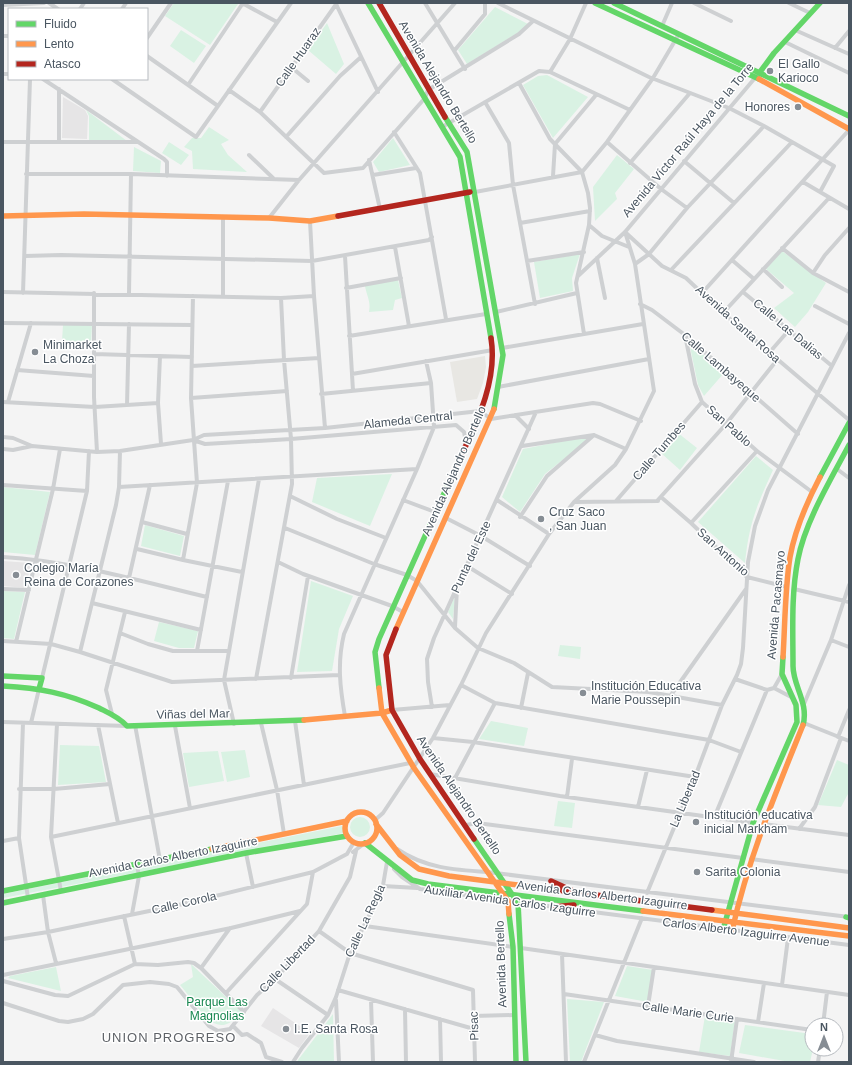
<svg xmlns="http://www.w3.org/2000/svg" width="852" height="1065" viewBox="0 0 852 1065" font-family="Helvetica,sans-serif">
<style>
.commercial{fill:#e8e7e3}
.education{fill:#e6e5e6}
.green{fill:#d9f2e3}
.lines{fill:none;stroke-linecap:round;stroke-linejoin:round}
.street{stroke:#ced0d2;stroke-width:4}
.fast{stroke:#63d668;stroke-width:5.5}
.slow{stroke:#ff974d;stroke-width:5.5}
.jam{stroke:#b3261e;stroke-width:5.5}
.poi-dot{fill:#868d94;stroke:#fff;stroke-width:1.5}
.labels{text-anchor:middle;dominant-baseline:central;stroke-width:3;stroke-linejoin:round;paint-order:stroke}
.street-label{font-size:12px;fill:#4a5661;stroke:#fff}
.poi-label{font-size:12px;fill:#4a5661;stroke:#fff;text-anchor:start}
.park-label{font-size:12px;fill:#17864f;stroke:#fff}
.neighbourhood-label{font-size:13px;letter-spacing:1px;fill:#5f6368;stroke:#fff}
</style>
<rect width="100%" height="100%" fill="#f4f4f4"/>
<!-- commercial -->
<path class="commercial" d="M485,356L486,367L483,383L477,399L457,402L450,362Z"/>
<!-- education -->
<path class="education" d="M63,97L85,110L88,116L87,139L62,138Z
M3,561L31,563L26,588L3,586Z
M273,1008L310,1033L299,1048L261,1026Z"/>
<!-- green -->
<path class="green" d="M174,3H236L238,4L210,45L165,16Z
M495,7L528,24L519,32L467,64L458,50Z
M327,23L344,64L336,74L308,50Z
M181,30L206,46L194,63L170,46Z
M547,75L588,97L553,138L523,85L538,76Z
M86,110L127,141L89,140V116Z
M209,127L229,140L221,144L228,155L247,172L193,169L192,151L184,147L192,138H201Z
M393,138L410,165L379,172L373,162Z
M169,142L189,155L181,165L162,153Z
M134,147L161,161L160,173L133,171Z
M617,155L634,169L615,193L617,199L595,221L593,187Z
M782,251L826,283L808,312L795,327L774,308L794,293L766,269Z
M580,254L572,278L573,291L540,298L534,262Z
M398,280L402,298L395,300L393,310L369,312C371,301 367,297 365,286Z
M63,325H92L91,344L62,341Z
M689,342L724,373L704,396L698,385Z
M678,433L697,448L680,470L661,453Z
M594,435L545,474L520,512L502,497L523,449Z
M756,456L773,470C757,505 749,523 745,563L698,522Z
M392,474L370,526L312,502L317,478Z
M3,487L50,492L35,555L3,552Z
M145,525L184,536L180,556L141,546Z
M311,581L353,596L339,629L332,671L297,672Z
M3,591L25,592L14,639L3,638Z
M455,596L453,619L448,612Z
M159,622L198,631L194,648H179L154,641Z
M560,645L581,647L580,659L558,656Z
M491,721L528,728L524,746L479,739Z
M60,745L99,746L106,782L58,785Z
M245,750L250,777L227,782L221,752Z
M218,751L224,781L189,787L183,753Z
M837,760L849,765V792L841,807L818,805Z
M558,801L575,803L572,828L554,826Z
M350 827a10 10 0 1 1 20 0a10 10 0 1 1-20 0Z
M342,826L344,833L3,898V894Z
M191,964L241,1011C216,1048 196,1002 180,985L193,977Z
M627,966L653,970L648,1002L615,996Z
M56,967L61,991L8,978L10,976Z
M567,999L604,1002L581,1062H570Z
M333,1014L334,1062H297L298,1060Z
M705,1016L735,1020L730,1056L699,1052Z
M745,1025L812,1034L813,1049L810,1062H790L739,1053Z"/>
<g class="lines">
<!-- street -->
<path class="street" d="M49,3L58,9
M242,3L277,22
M425,3L465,69
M498,3L649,77L729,108L764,126L834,166L820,192
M694,3L731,21
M789,3L810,13
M336,4L378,92
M3,5L44,3
M80,9L84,3
M122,9L126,3
M662,26L672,3
M795,30L849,54
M3,36H9
M147,38L171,3
M785,42L849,73
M835,48L849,31
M454,51L485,14V3
M147,56L218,106
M291,67L308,81
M550,72L630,110
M3,74H9
M43,79L164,159L167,162V176
M112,79L196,137L291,3
M519,83L550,139L582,172L588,193L590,208L589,225L576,283L584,334
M188,85L243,3
M59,89V142
M229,90L260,112L324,173L363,168L425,98L428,90L519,34L533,21
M485,102L509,143L513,185L535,304
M260,112L337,3
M442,127L539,71L550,72L570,39L586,3
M394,132L420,173L446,319
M286,137L340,76L361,57
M3,142H138
M607,142L661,189L687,208
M249,155L273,178
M369,160L380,209
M684,161L734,203
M630,163L690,93
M26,174H131L299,180
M373,175L416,168
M553,176L555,144L596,95
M803,182L849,209
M475,192L582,172L607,142L653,78L679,34
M269,218L299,180L455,3
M310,221L314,296L325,428
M520,223L590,211
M589,225L602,236L629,247
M625,232L662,266L686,278L723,313L849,420
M395,247L409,326
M782,248L813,273L849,292
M25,256L61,255L312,261L429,240L432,237
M345,256L353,391
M597,258L605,298
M732,260L754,279
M527,261L584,252
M635,264L649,254L687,208L764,126
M763,269L782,287
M671,270L792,142
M813,273L825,255L849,228
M578,276L625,232L760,72
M346,288L401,278
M3,292L281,298L314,296
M743,292L832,366
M23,293L30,79
M94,293V397L97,452
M702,293L849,130
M129,294L131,174
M223,296V217
M640,304L652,310L685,335L798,434
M815,306L849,324
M496,312L577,293
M723,313L829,198
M3,323L192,325
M685,335L695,384L702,402L757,451L812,492
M349,336L486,314
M502,348L643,324
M769,353L789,330
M94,354L192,357
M160,356L158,403L161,444
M192,366L319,358
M17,370L94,376
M352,374L493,350
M498,387L649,359
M321,394L431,383
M191,398L287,391
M3,402L95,407L158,403
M8,402L31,323
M127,405L129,324
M515,415L529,429
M3,437L13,438L32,446
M193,440L205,444L291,439L456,425L464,432L466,442
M522,446L594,435L626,449
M3,449L13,450L32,446L97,452L120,451L193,440L204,435L325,428L480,411L491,419L593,403L600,404L641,421
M837,469L849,478
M3,485L87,491
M119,487L417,469
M290,496L337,519L386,538
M661,497L691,523L747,577L787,587
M403,500L435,512
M497,500L549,534
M616,501L702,402
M657,501L726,424L777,360
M575,502L658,501
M520,517L547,476L594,435
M446,518L481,536L530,566
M142,522L187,534
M691,523L757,451
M285,528L374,564L407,575L417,581L455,628L478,648L514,663L552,687L649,692L722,705
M137,549L183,560L242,572
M3,557C72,561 140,581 207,597
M183,560L197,483L191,398L193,296
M278,562L303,574L392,606L403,612
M467,566L512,594
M129,578L150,485
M3,589L29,590
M794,589L849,602
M92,603L201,630
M455,627L457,588
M120,633L148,644L173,651H228
M831,640L849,647
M3,641L51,644L80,652L172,682L339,675
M16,642L53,489L60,449
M197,651L228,481
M80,652L116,505L119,487L120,451
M42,678L87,491L89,451
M291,678L308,576
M256,679L292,484L291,439L284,360L281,298
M735,679L767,690L774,688L782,674
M461,685L495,703L709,740L741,752
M774,688L793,698
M671,695L746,589
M804,704L831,640L849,585
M432,707L428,682L427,659L434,638L536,412
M521,708L528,673
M392,710L450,705
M112,714L106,690L125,612
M345,716C340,688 337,663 344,634L417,469L434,427L431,383L426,361
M295,721L304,785
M3,722L127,726
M23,723L19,838L28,898
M31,723L39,689
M261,723L277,790L284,834
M804,723L849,741
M57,724L51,837L61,891
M234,724L224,680L259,479
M98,725L118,823
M135,725L160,860
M175,726L190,808
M838,737L849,710
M433,738L473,742L695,777
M430,774L560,796L753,823
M455,778L495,703
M19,789H54L110,784
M567,797L572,759
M638,807L647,770
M714,818L767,690
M375,820L383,813L433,738L461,685L486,633L549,534L574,502L615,465L626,449L654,391L635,264L625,232
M763,824L849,835
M466,825L477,823L743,858
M799,829L815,807L841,738
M51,837L410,763
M3,841L19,838
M397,849C425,868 454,870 487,872L849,917
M353,852L365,843
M246,853L253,887
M751,859L849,872
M394,869L402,877L420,889L555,907
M383,886L417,888
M647,893L695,777L722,705L737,675L741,664L743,648L748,562L755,526L768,490L849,333
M43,895L48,932L56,963
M562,908L849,945
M132,914L139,876L137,865
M124,916L135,964
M365,926L513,947
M319,931L350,953L473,990L475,1062
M3,939L48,932L183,904L313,872L347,854L354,842
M521,948L849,995
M562,954L566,1062
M201,968L230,928
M3,975L231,928L300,911
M275,979L328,1015
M3,981L55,995L68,996L135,964L158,965L188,962L194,963L201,968L244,1012
M782,985L788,938
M338,990L474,1029
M226,993L307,904L313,872
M564,994L812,1030
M336,1000L339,1062
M371,1000L373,1062
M3,1003L59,1021L68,1022L83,1019L93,1014L123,985L150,982L169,984L177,987L209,1026L218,1031L230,1029L257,995L275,979L319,931L350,877L356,851
M648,1006L654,967
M405,1009L406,1062
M473,1016L514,1015
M440,1019L441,1062
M758,1022L764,983
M823,1025L827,992
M233,1026L242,1035L247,1034L261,1043L266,1057L282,1062
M595,1035L617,1041L754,1062
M293,1062L302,1048L328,1015L336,997L350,953L382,891L387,862
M584,1062L642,918
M731,1062L737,1019
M818,1062L820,1049"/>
<!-- fast -->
<path class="fast" d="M368,3L460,157L491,338
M595,3L759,79
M614,3L849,116
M760,72L774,53L820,3
M445,117L467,152L503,355L494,409
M820,477L849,423
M3,676L42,678L39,689
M3,686C39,688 66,693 99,708C109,713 119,717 127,726L304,720
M379,688L375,652L379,639L450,480
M803,725C809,703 793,686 793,666C793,630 791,594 798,559C805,522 831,479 849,445
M474,839L518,903L526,1062
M365,843L412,880L428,884L643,911
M3,891L212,849
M3,903L246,853L347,836
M509,914L513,947L516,1062
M846,917L849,918
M723,930L753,823L797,722L796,705L782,674L783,657"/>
<!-- slow -->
<path class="slow" d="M759,79L849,129
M3,216L84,214L269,218L310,221L338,216
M396,629L494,409
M783,657C785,625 785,588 790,557C795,529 807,502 820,477
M379,688L382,713L414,768L508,901L509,914
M304,720L382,713L392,710
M345 828a16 16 0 1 1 32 0a16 16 0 1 1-32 0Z
M376,824L400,855L419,869L449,876L557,890
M212,849L347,821
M712,910L849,928
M643,911L849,936
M732,931C748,859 776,792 803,725"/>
<!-- jam -->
<path class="jam" d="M379,3L445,117
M338,216L470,192
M450,480C469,436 499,388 491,338
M396,629L386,655L392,710L420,759L474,839
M551,881L573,891
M557,890L712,910
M553,907L574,905"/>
</g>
<!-- markers -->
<g class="poi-dot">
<circle cx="770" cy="71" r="4"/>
<circle cx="798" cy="107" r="4"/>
<circle cx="35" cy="352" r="4"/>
<circle cx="541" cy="519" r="4"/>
<circle cx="16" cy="575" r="4"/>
<circle cx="583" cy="693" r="4"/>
<circle cx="696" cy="822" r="4"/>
<circle cx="697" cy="872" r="4"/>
<circle cx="286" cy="1029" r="4"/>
</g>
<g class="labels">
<!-- street labels -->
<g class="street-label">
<text transform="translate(298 57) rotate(-55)">Calle Huaraz</text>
<text transform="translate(438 82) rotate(59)">Avenida Alejandro Bertello</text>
<text transform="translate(688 140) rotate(-50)">Avenida Víctor Raúl Haya de la Torre</text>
<text transform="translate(738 324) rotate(42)">Avenida Santa Rosa</text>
<text transform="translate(788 329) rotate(40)">Calle Las Dalias</text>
<text transform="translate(721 367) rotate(41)">Calle Lambayeque</text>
<text transform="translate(408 420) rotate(-6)">Alameda Central</text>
<text transform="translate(729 426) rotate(42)">San Pablo</text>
<text transform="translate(659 451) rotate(-49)">Calle Tumbes</text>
<text transform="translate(454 471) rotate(-66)">Avenida Alejandro Bertello</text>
<text transform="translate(723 552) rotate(42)">San Antonio</text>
<text transform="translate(471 557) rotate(-65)">Punta del Este</text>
<text transform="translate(776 605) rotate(-85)">Avenida Pacasmayo</text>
<text transform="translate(193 714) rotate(-1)">Viñas del Mar</text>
<text transform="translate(459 795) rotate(56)">Avenida Alejandro Bertello</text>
<text transform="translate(685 799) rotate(-67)">La Libertad</text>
<text transform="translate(173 857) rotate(-11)">Avenida Carlos Alberto Izaguirre</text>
<text transform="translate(602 895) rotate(7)">Avenida Carlos Alberto Izaguirre</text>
<text transform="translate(510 901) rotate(8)">Auxiliar Avenida Carlos Izaguirre</text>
<text transform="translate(184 903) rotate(-13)">Calle Corola</text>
<text transform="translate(365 921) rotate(-65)">Calle La Regla</text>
<text transform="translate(746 932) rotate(7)">Carlos Alberto Izaguirre Avenue</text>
<text transform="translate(287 964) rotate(-46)">Calle Libertad</text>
<text transform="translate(501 964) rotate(-92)">Avenida Bertello</text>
<text transform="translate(688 1012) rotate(8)">Calle Marie Curie</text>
<text transform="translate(474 1026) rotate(-92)">Pisac</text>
</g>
<!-- poi labels -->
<g class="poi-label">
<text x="778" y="64">El Gallo<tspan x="778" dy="14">Karioco</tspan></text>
<text x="790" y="107" text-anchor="end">Honores</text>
<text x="43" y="345">Minimarket<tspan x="43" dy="14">La Choza</tspan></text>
<text x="549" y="512">Cruz Saco<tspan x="549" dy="14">, San Juan</tspan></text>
<text x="24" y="568">Colegio María<tspan x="24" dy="14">Reina de Corazones</tspan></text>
<text x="591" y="686">Institución Educativa<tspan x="591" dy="14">Marie Poussepin</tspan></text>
<text x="704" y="815">Institución educativa<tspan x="704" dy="14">inicial Markham</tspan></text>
<text x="705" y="872">Sarita Colonia</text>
<text x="294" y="1029">I.E. Santa Rosa</text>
</g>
<!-- park labels -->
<g class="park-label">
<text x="217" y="1002">Parque Las<tspan x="217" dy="14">Magnolias</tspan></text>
</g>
<!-- neighbourhood labels -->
<g class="neighbourhood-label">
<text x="169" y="1037">UNION PROGRESO</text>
</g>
</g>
<!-- border -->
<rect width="852" height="1065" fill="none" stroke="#4a5661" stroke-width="8"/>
<!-- legend -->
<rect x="8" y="8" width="140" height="72" fill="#ffffff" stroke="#b7bbc0"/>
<rect x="16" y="21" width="20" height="6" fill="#63d668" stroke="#b7bbc0"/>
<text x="44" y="28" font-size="12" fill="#4a5661">Fluido</text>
<rect x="16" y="41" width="20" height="6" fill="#ff974d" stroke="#b7bbc0"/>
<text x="44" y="48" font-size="12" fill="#4a5661">Lento</text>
<rect x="16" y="61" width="20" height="6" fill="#b3261e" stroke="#b7bbc0"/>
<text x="44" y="68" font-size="12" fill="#4a5661">Atasco</text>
<!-- north arrow -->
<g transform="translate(824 1037)"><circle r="19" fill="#ffffff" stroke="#b7bbc0"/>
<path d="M0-3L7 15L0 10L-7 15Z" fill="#868d94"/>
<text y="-6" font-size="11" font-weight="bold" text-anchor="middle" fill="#4a5661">N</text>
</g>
</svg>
